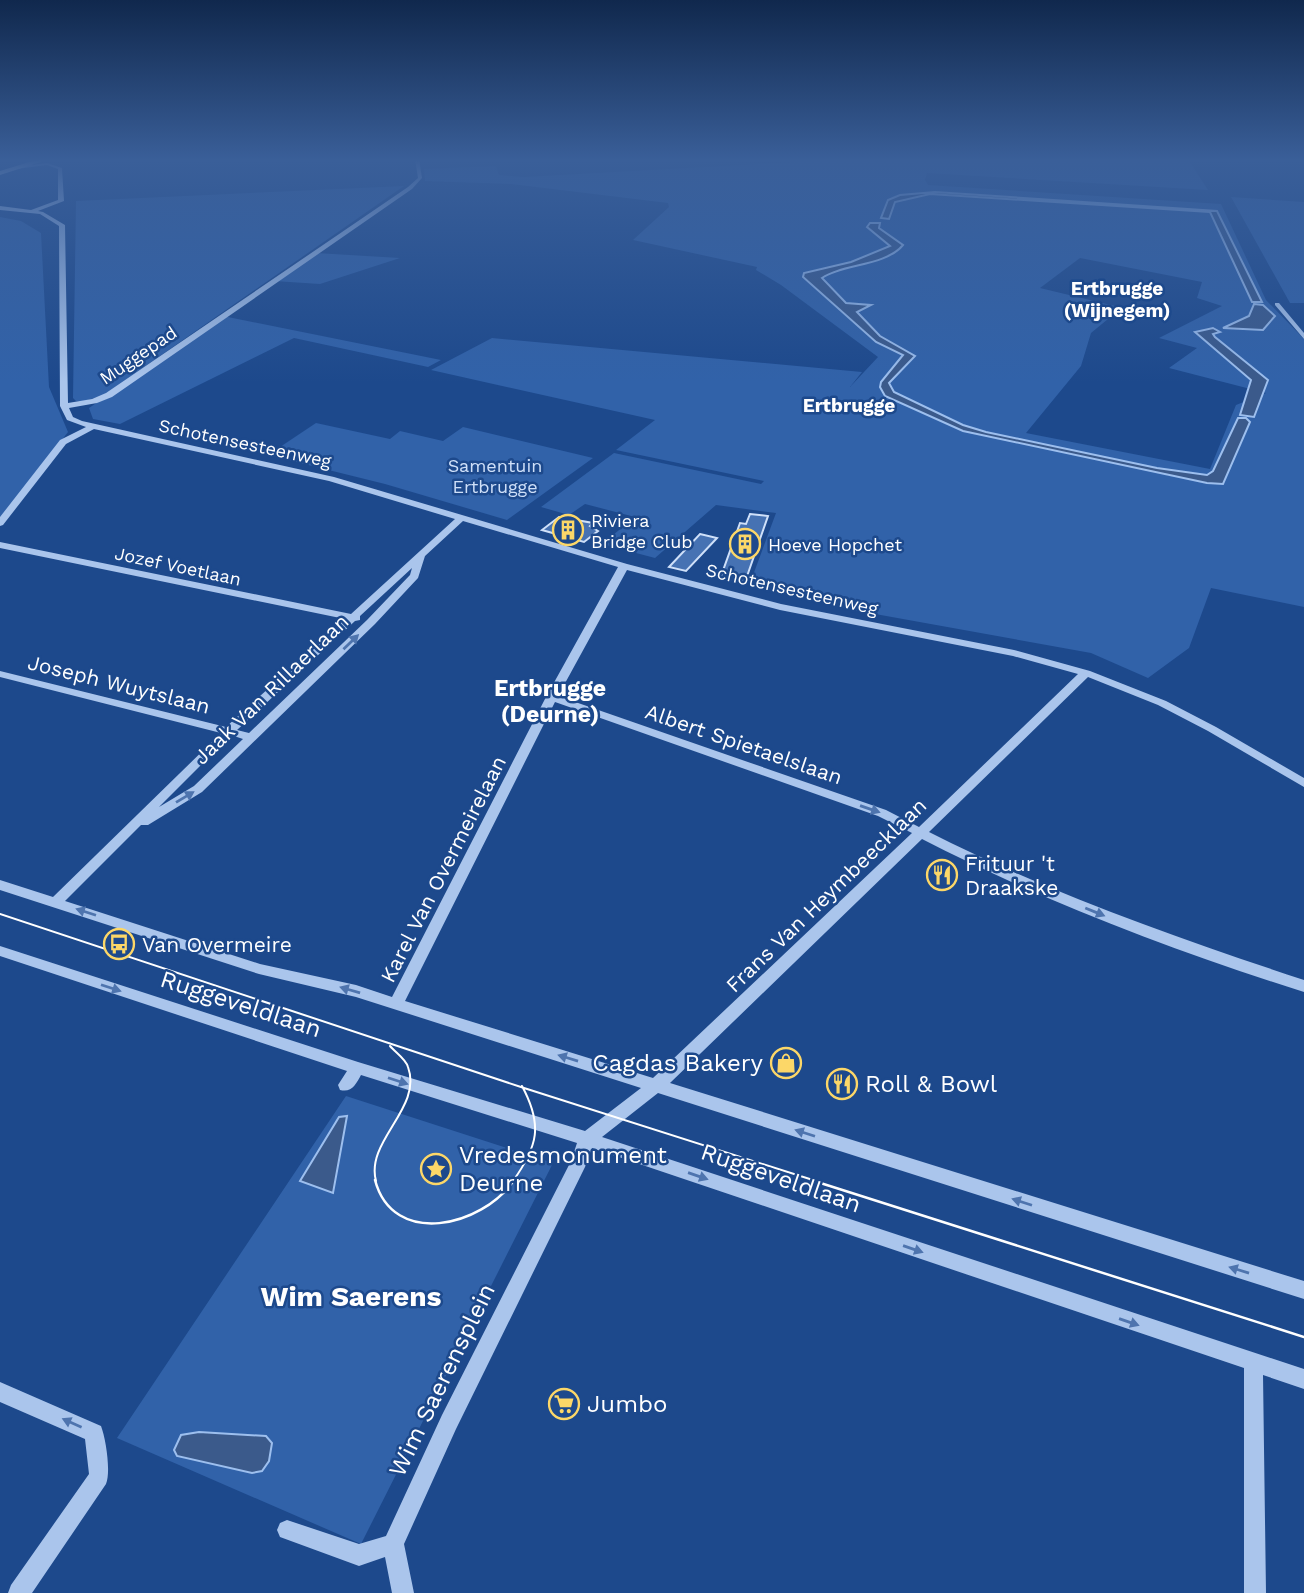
<svg xmlns="http://www.w3.org/2000/svg" width="1304" height="1593" viewBox="0 0 1304 1593" font-family="'Work Sans',sans-serif">
<style>
.green{fill:#3162a9;fill-rule:evenodd}
.water{fill:#3b5a8b;stroke:#9dbfee;stroke-width:2}
.building{fill:#4672b3;stroke:#cfe0f9;stroke-width:2}
.lines{fill:none;stroke-linecap:round;stroke-linejoin:round}
.minor{fill:#aac5ec;fill-rule:evenodd}
.major{fill:#eff5ff;fill-rule:evenodd}
.tram-far1{stroke:#fff;stroke-width:2}
.tram{stroke:#fff;stroke-width:2.5}
.oneway{fill:#4e74ae}
.labels{text-anchor:middle;dominant-baseline:central;stroke-width:5;stroke-linejoin:round;paint-order:stroke}
.far-street-label{font-size:18px;fill:#fff;stroke:#1d498c}
.far-park-label{font-size:18px;fill:#cfe0f9;stroke:#1d498c}
.far-poi-label{font-size:18px;fill:#fff;stroke:#1d498c;text-anchor:start}
.far-neighbourhood-label{font-size:19px;font-weight:bold;fill:#fff;stroke:#1d498c}
.street-label{font-size:21px;fill:#fff;stroke:#1d498c}
.poi-label{font-size:21px;fill:#fff;stroke:#1d498c;text-anchor:start}
.neighbourhood-label{font-size:23px;font-weight:bold;fill:#fff;stroke:#1d498c}
.near-street-label{font-size:24px;fill:#fff;stroke:#1d498c}
.near-poi-label{font-size:24px;fill:#fff;stroke:#1d498c;text-anchor:start}
.near-neighbourhood-label{font-size:28px;font-weight:bold;fill:#fff;stroke:#1d498c}
</style>
<rect width="100%" height="100%" fill="#1d498c"/>
<!-- green -->
<path class="green" d="M852,159H1188L1208,190L927,173L925,180L928,185L1221,204L1266,300L1304,339V607L1211,588L1189,648L1148,678L1091,653L853,610L749,586L776,513L716,505L655,558L602,544L635,517L585,504L569,515L541,507L614,453L761,484L764,481L616,450L655,420L431,370L492,338L862,372L850,387L878,357L781,285L756,270L757,267L633,240L669,207L668,203L511,184L425,181L424,169L496,166L499,175L524,177ZM1080,258L1202,282L1197,298L1222,306L1159,338L1197,348L1169,368L1266,393L1236,405L1210,469L1026,433L1081,366L1091,333L1108,319L1115,306L1040,288Z
M404,186L104,395L85,401H76L73,398L76,201Z
M1231,197L1304,202V303H1290Z
M0,217L21,221L41,233L49,387L68,432L0,520Z
M316,253L400,258L320,284L274,281Z
M223,316L441,360L428,367L294,338L120,424L93,419L89,408Z
M316,423L390,439L400,431L443,441L463,427L593,458L507,520L385,484L268,455Z
M346,1096L553,1163L361,1544L117,1438Z"/>
<!-- water -->
<path class="water" d="M935,192L1217,211L1262,302H1252L1210,212L930,194L895,202L889,219L881,218L888,200L900,195Z
M870,223H880L879,228L903,245C886,266 842,264 822,278L846,303L871,305L857,312L880,336L915,356L889,383L894,392L963,425L986,432L1157,468L1207,475L1213,471L1238,418H1246L1250,422L1223,484L1207,483L963,431L885,396L880,387L881,382L903,355L876,342L803,277L804,273L851,262L890,246L867,227Z
M1254,304L1263,305L1275,316L1263,330L1223,328L1249,316Z
M1213,328L1220,332L1213,334L1215,337L1268,380L1254,417L1240,415L1251,380L1195,332Z
M347,1116L333,1193L300,1181L339,1117Z
M199,1432L266,1436L272,1443L269,1461L262,1471L252,1473L177,1456L174,1450L181,1435Z"/>
<!-- building -->
<path class="building" d="M750,514L768,516L745,582L720,579L740,523L746,524Z
M559,517L593,523L590,526L598,531L584,542L542,530Z
M700,534L717,538L686,571L669,567Z"/>
<g class="lines">
<!-- minor -->
<path class="minor" d="M415,159H419L422,178L412,189L112,397L97,403L69,408L73,417L82,421L334,477L627,564L781,604L1014,650L1090,671L1166,701L1216,727L1304,778V787L1208,731L1158,705L1088,677L929,832C1049,893 1177,938 1304,980V992C1174,951 1043,901 922,839L670,1083L1304,1281V1299L658,1093L602,1137L1304,1369V1389L1263,1375L1266,1593H1244V1368L592,1148L585,1167L456,1429L404,1544L414,1593H392L385,1557L359,1566L280,1537L277,1530L280,1523L287,1520L359,1544L386,1536L442,1415L571,1161L577,1143L361,1075C356,1084 352,1093 340,1090L338,1085L347,1071L0,956V946L358,1062L585,1131L641,1088L356,997L259,974L0,890V880L53,897L221,733L0,677V671L226,727L345,619L0,548V542L351,614L455,519L329,481L94,429L66,444L3,525L0,526V517L60,440L86,427L67,420L60,406L59,226L40,214L0,210V206L31,210L58,200V169L47,165L16,169L14,167L47,163L62,168L64,201L38,211L43,212L65,225L68,403L92,399L106,393L408,187L418,178ZM463,521L618,567L546,697L392,997L356,985L260,964L65,901L141,825H148L202,792L375,624L418,578L425,556ZM412,568L410,575L367,620L249,733L237,730L355,621L360,620V616ZM627,570L780,610L1013,656L1078,674L919,827L886,810L558,696ZM555,702L878,816L912,833L653,1078L405,1001ZM231,735L243,739L194,786L159,807Z
M1275,303H1279L1304,333V339L1275,305Z
M0,1382L101,1426C106,1439 111,1472 106,1484L32,1593H8L11,1585L89,1474L85,1439L0,1402Z"/>
<!-- major -->
<path class="major" d="M39,159H50L0,175V171Z"/>
<!-- tram-far1 -->
<path class="tram-far1" d="M0,914L524,1088L816,1181
M376,1181C365,1141 423,1108 408,1067C406,1059 395,1052 390,1046
M513,1181C538,1146 543,1125 522,1086"/>
<!-- tram -->
<path class="tram" d="M375,1180C393,1248 482,1227 514,1180
M811,1180L1304,1337"/>
</g>
<!-- one-way arrows -->
<defs><path id="oneway-solid" d="M-6-.8H1V-3.2L6.5 0L1 3.2V.8H-6Z" transform="scale(1.75)"/></defs>
<g class="oneway">
<use href="#oneway-solid" transform="translate(351 642) rotate(-44)"/>
<use href="#oneway-solid" transform="translate(185 797) rotate(-31)"/>
<use href="#oneway-solid" transform="translate(870 809) rotate(19)"/>
<use href="#oneway-solid" transform="translate(86 912) rotate(-162)"/>
<use href="#oneway-solid" transform="translate(1095 912) rotate(22)"/>
<use href="#oneway-solid" transform="translate(111 988) rotate(18)"/>
<use href="#oneway-solid" transform="translate(350 990) rotate(-164)"/>
<use href="#oneway-solid" transform="translate(568 1058) rotate(-163)"/>
<use href="#oneway-solid" transform="translate(398 1081) rotate(18)"/>
<use href="#oneway-solid" transform="translate(805 1133) rotate(-162)"/>
<use href="#oneway-solid" transform="translate(698 1176) rotate(19)"/>
<use href="#oneway-solid" transform="translate(1022 1202) rotate(-162)"/>
<use href="#oneway-solid" transform="translate(913 1249) rotate(19)"/>
<use href="#oneway-solid" transform="translate(1239 1270) rotate(-163)"/>
<use href="#oneway-solid" transform="translate(1129 1322) rotate(19)"/>
<use href="#oneway-solid" transform="translate(72 1423) rotate(-156)"/>
</g>
<!-- sky -->
<linearGradient id="sky" x2="0" y2="1"><stop stop-color="#10284d"/><stop offset="0.42" stop-color="#3a5f99"/><stop offset="1" stop-color="#3a5f99" stop-opacity="0"/></linearGradient>
<rect width="1304" height="382" fill="url(#sky)"/>
<!-- icons -->
<defs>
<g id="building-ring" transform="scale(1.575)"><circle r="9.5" fill="#1d498c" stroke="#fcd768" stroke-width="1.5"/><path d="M-4-6H4V6H1V3H-1V6H-4ZM-2.5-4.3h1.7v1.8h-1.7ZM.8-4.3h1.7v1.8H.8ZM-2.5-1h1.7V.8h-1.7ZM.8-1h1.7V.8H.8Z" fill="#fcd768"/></g>
<g id="restaurant-ring" transform="scale(1.575)"><circle r="9.5" fill="#1d498c" stroke="#fcd768" stroke-width="1.5"/><path d="M-5-6h1v4h1v-4h1v4h1v-4h1v5L-1.5 .5V6h-2V.5L-5-1ZM5-6V6H3V1.5H1.5Q1.5-4 5-6Z" fill="#fcd768"/></g>
<g id="bus-ring" transform="scale(1.575)"><circle r="9.5" fill="#1d498c" stroke="#fcd768" stroke-width="1.5"/><path d="M-5-6H5V4H4V6H2V4H-2V6H-4V4H-5ZM-3.5-4V0h7V-4ZM-3.5 1.2v1.5H-2V1.2ZM2 1.2v1.5H3.5V1.2Z" fill="#fcd768"/></g>
<g id="shop-ring" transform="scale(1.575)"><circle r="9.5" fill="#1d498c" stroke="#fcd768" stroke-width="1.5"/><path d="M-5-2.5h2.3a2.7 3.5 0 0 1 5.4 0H5L5.5 6h-11ZM-1.5-2.5h3a1.5 2.3 0 0 0-3 0Z" fill="#fcd768"/></g>
<g id="sight-ring" transform="scale(1.575)"><circle r="9.5" fill="#1d498c" stroke="#fcd768" stroke-width="1.5"/><path d="M0-6L1.8-2.2L6-1.7L2.9 1.2L3.7 5.4L0 3.3L-3.7 5.4L-2.9 1.2L-6-1.7L-1.8-2.2Z" fill="#fcd768"/></g>
<g id="supermarket-ring" transform="scale(1.575)"><circle r="9.5" fill="#1d498c" stroke="#fcd768" stroke-width="1.5"/><path d="M-6-5.5h2.5l.6 2H6L4.5 2H-2.5L-4.4-4H-6ZM-1.5 3.2a1.3 1.3 0 1 0 .1 0ZM3 3.2a1.3 1.3 0 1 0 .1 0Z" fill="#fcd768"/></g>
</defs>
<g fill-rule="evenodd">
<use href="#building-ring" x="568" y="530"/>
<use href="#building-ring" x="745" y="544"/>
<use href="#restaurant-ring" x="942" y="875"/>
<use href="#bus-ring" x="119" y="944"/>
<use href="#shop-ring" x="786" y="1063"/>
<use href="#restaurant-ring" x="842" y="1084"/>
<use href="#sight-ring" x="436" y="1169"/>
<use href="#supermarket-ring" x="564" y="1404"/>
</g>
<g class="labels">
<!-- far-street labels -->
<g class="far-street-label">
<text transform="translate(138 355) rotate(-34)">Muggepad</text>
<text transform="translate(245 443) rotate(12)">Schotensesteenweg</text>
<text transform="translate(178 566) rotate(12)">Jozef Voetlaan</text>
<text transform="translate(792 589) rotate(13)">Schotensesteenweg</text>
</g>
<!-- far-park labels -->
<g class="far-park-label">
<text x="495" y="465">Samentuin<tspan x="495" dy="21">Ertbrugge</tspan></text>
</g>
<!-- far-poi labels -->
<g class="far-poi-label">
<text x="591" y="520">Riviera<tspan x="591" dy="21">Bridge Club</tspan></text>
<text x="768" y="544">Hoeve Hopchet</text>
</g>
<!-- far-neighbourhood labels -->
<g class="far-neighbourhood-label">
<text x="1117" y="288">Ertbrugge<tspan x="1117" dy="22">(Wijnegem)</tspan></text>
<text x="849" y="405">Ertbrugge</text>
</g>
<!-- street labels -->
<g class="street-label">
<text transform="translate(119 684) rotate(14)">Joseph Wuytslaan</text>
<text transform="translate(271 689) rotate(-44)">Jaak Van Rillaerlaan</text>
<text transform="translate(744 744) rotate(19)">Albert Spietaelslaan</text>
<text transform="translate(443 869) rotate(-63)">Karel Van Overmeirelaan</text>
<text transform="translate(826 895) rotate(-44)">Frans Van Heymbeecklaan</text>
</g>
<!-- poi labels -->
<g class="poi-label">
<text x="965" y="863">Frituur 't<tspan x="965" dy="24">Draakske</tspan></text>
<text x="142" y="944">Van Overmeire</text>
</g>
<!-- neighbourhood labels -->
<g class="neighbourhood-label">
<text x="550" y="688">Ertbrugge<tspan x="550" dy="26">(Deurne)</tspan></text>
</g>
<!-- near-street labels -->
<g class="near-street-label">
<text transform="translate(241 1004) rotate(18)">Ruggeveldlaan</text>
<text transform="translate(781 1178) rotate(19)">Ruggeveldlaan</text>
<text transform="translate(442 1380) rotate(-64)">Wim Saerensplein</text>
</g>
<!-- near-poi labels -->
<g class="near-poi-label">
<text x="763" y="1063" text-anchor="end">Cagdas Bakery</text>
<text x="865" y="1084">Roll &amp; Bowl</text>
<text x="459" y="1155">Vredesmonument<tspan x="459" dy="28">Deurne</tspan></text>
<text x="587" y="1404">Jumbo</text>
</g>
<!-- near-neighbourhood labels -->
<g class="near-neighbourhood-label">
<text x="351" y="1296">Wim Saerens</text>
</g>
</g>
</svg>
